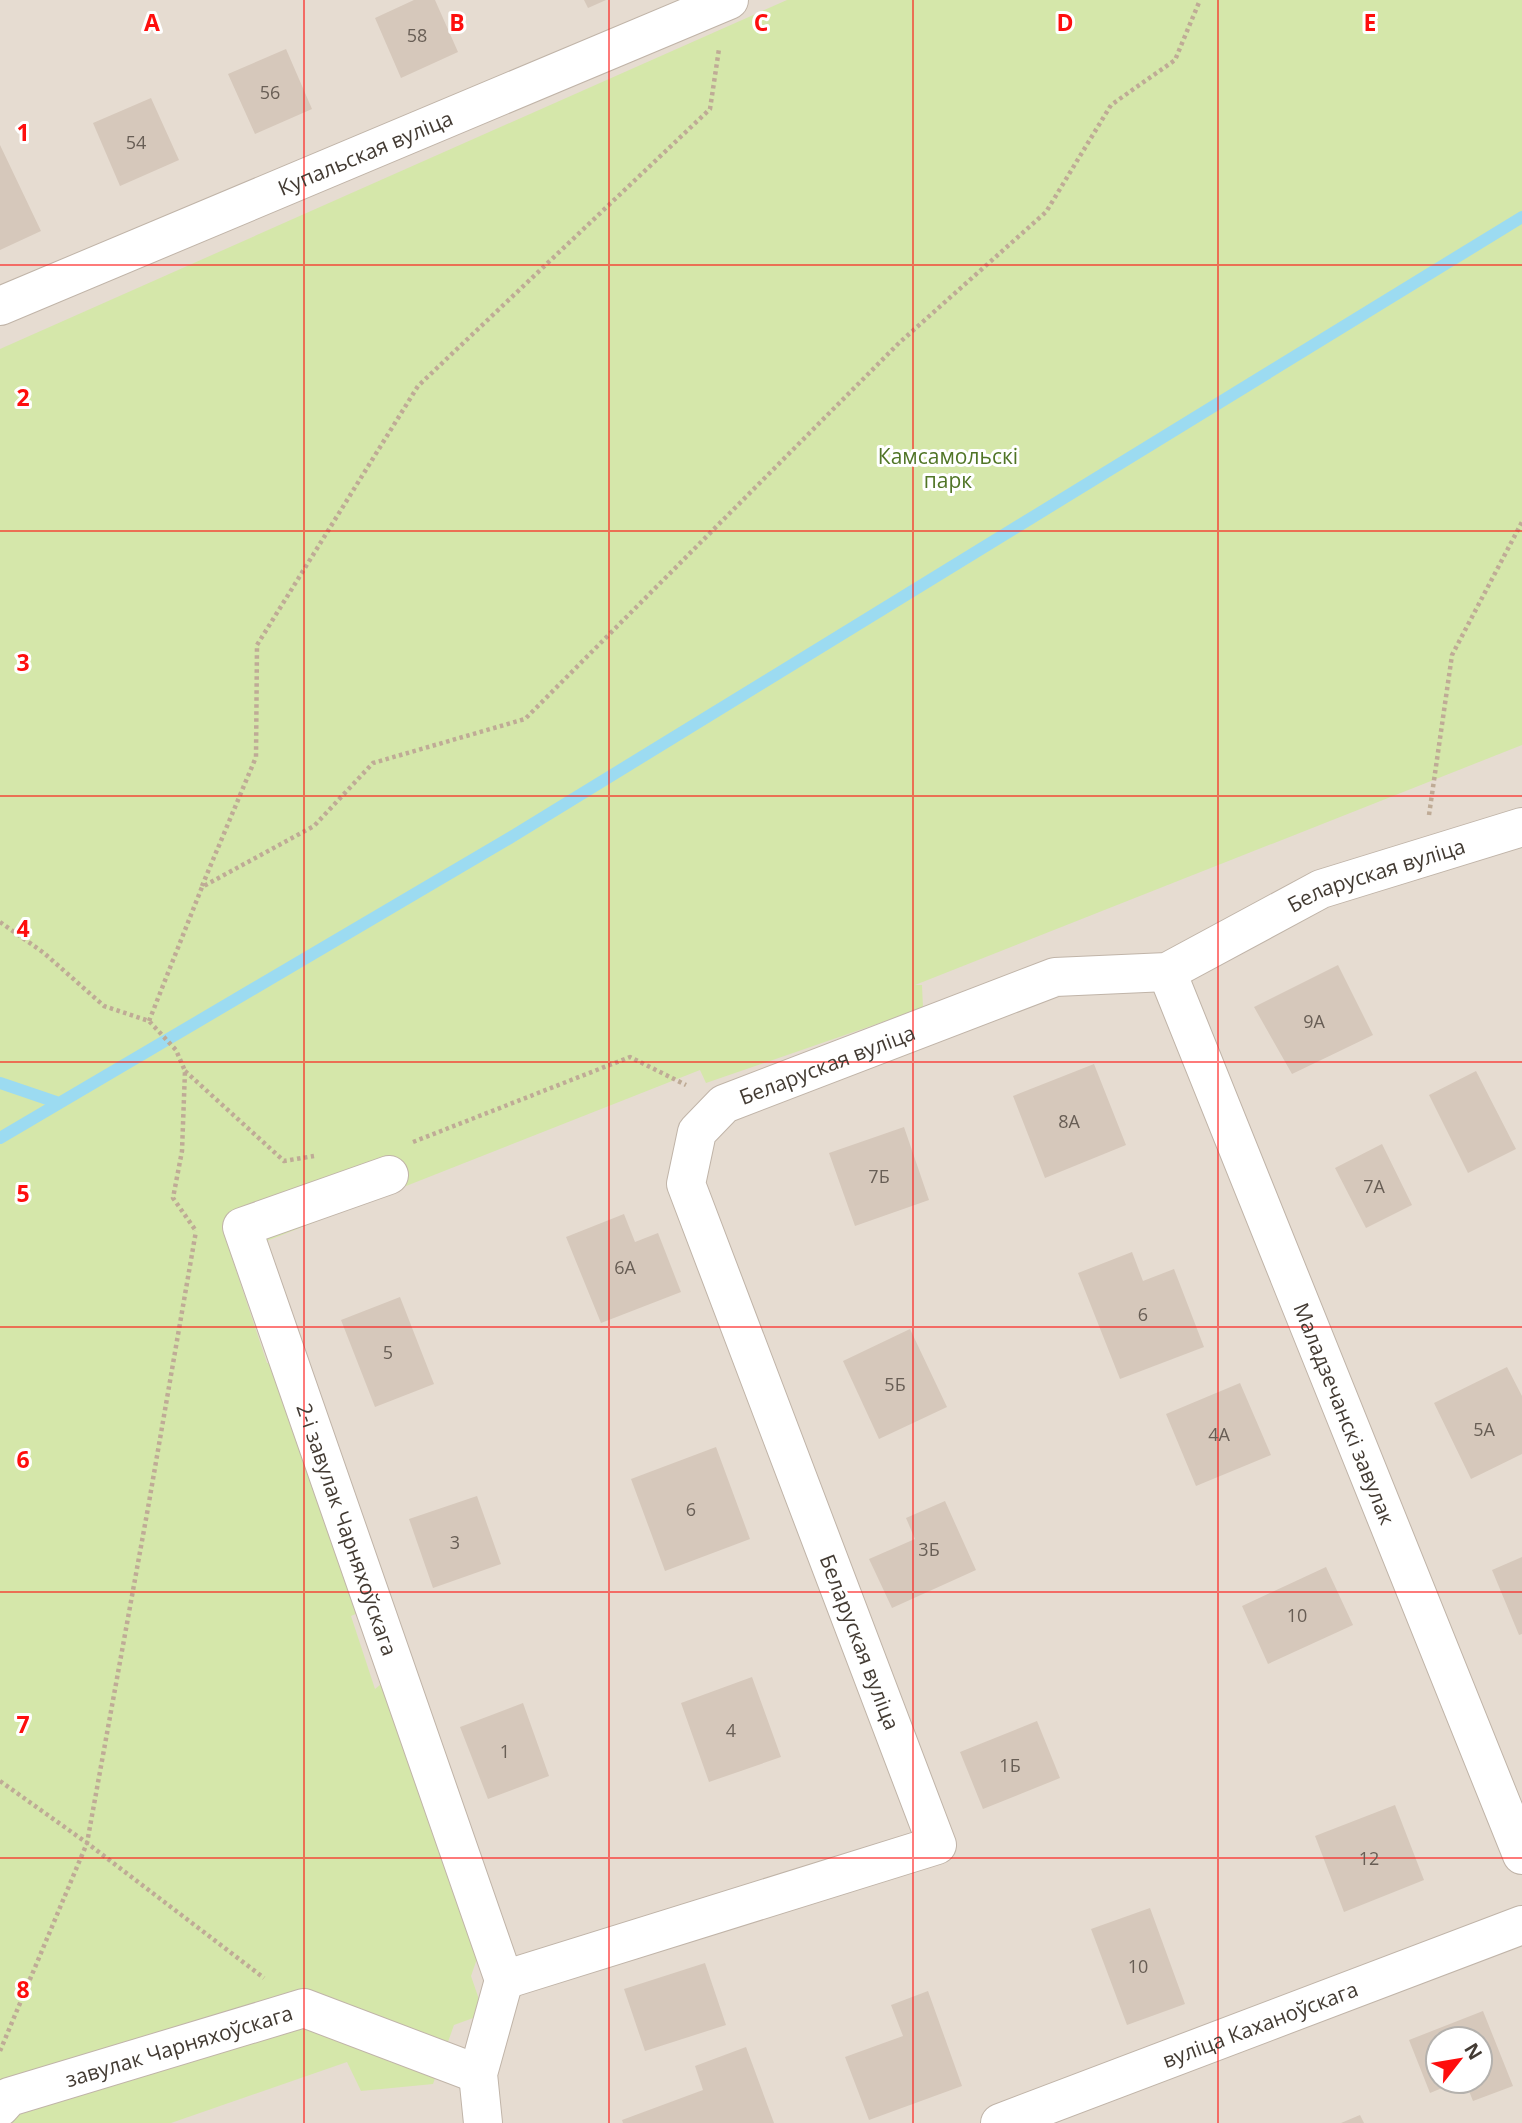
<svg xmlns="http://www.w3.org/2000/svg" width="1522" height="2123" viewBox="0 0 1522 2123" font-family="'Open Sans',sans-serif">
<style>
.residential{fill:#e6dcd1;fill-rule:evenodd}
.green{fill:#d5e7aa}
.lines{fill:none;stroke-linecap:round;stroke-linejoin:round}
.stream{stroke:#9cdbf1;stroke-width:12}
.building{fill:#d6c8bb}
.minor-casing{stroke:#c0b4a8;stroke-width:40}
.path{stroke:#bfab96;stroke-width:4.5;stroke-dasharray:3.5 3.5;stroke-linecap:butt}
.minor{stroke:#fff;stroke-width:38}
.grid{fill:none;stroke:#fe0e0d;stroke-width:2;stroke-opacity:0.55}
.labels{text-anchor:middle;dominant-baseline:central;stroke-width:6;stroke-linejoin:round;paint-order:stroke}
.number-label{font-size:18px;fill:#685e55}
.street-label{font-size:21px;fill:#433b33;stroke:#fff}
.park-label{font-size:21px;fill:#507526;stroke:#fff}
.grid-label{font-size:23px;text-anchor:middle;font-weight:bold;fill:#fe0e0d;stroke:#fff;stroke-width:6;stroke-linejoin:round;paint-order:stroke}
</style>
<rect width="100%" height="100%" fill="#f2ebe3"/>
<!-- residential -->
<path class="residential" d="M0,0H1522V2123H0ZM1438,2039H1480V2081H1438Z"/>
<!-- green -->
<path class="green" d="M787,0H1522V745L915,985H922L923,1008L706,1083L700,1070L231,1255L267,1363L279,1364L360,1612L351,1616L375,1689L386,1680L479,1953L471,1976L484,2014L454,2025L433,2084L361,2091L347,2062L171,2123H0V349Z"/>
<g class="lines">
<!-- stream -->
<path class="stream" d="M0,1083L59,1103
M0,1138L508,839L1522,217"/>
</g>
<!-- building -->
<path class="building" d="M414,0H435L458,52L401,78L375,18Z
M584,0H606L588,8Z
M286,49L312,109L255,134L228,74Z
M151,98L179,160L120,186L93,123Z
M0,145L41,231L0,250Z
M1338,965L1373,1035L1292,1074L1254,1007Z
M1094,1064L1126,1145L1045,1178L1013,1096Z
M1476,1071L1516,1149L1468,1173L1429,1095Z
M904,1127L929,1200L855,1226L829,1153Z
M1382,1144L1412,1205L1366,1228L1335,1168Z
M624,1214L635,1242L658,1233L681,1292L601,1323L566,1237Z
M1132,1252L1143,1281L1174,1269L1204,1347L1120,1379L1078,1273Z
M400,1297L434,1384L375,1407L341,1320Z
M910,1329L947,1407L879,1439L843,1361Z
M1507,1367L1522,1396V1454L1471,1479L1434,1403Z
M1240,1383L1271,1455L1196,1486L1166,1414Z
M716,1447L750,1539L665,1571L631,1479Z
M477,1496L501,1564L433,1588L409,1519Z
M945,1501L976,1570L892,1608L869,1559L915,1539L906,1518Z
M1522,1557V1634L1519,1635L1492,1570Z
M1326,1567L1353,1625L1268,1664L1242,1606Z
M752,1677L781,1757L709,1782L681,1703Z
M523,1703L549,1776L488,1799L460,1727Z
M1037,1721L1060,1778L983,1809L960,1752Z
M1395,1805L1424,1880L1344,1912L1315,1836Z
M1150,1908L1185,2004L1127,2025L1091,1929Z
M705,1963L726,2025L645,2051L624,1989Z
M928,1991L962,2086L869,2120L845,2057L903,2036L891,2005Z
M1483,2011L1513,2086L1473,2101L1465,2081H1480V2039H1438V2081H1459L1430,2093L1409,2040Z
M746,2047L774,2123H623L622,2120L703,2090L695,2066Z
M1360,2115L1364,2123H1341Z"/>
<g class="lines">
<!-- minor casing -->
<g class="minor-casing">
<g id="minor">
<path id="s1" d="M0,306L729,0"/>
<path id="s2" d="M1167,972L1522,1855"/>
<path id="s3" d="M389,1175L242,1227L504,1980"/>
<path id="s4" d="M504,1980L937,1845L686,1184L697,1132L724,1104L1055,977L1167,972L1321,889L1522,827"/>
<path id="s5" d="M0,2107L9,2097L304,2008L478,2074"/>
<path d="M483,2123L478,2074L504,1980"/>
<path id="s6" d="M1000,2123L1522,1925"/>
</g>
</g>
<!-- path -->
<path class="path" d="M1429,815L1452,655L1522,522
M202,886L256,757L257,645L418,386L710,109L719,49
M0,922L44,953L104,1006L149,1021L176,1050L185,1071L182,1151L173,1198L196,1231
M149,1021L202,887L314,826L373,763L525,719L899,343L1046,212L1111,105L1175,60L1200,0
M185,1071L284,1161L314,1156
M413,1142L630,1057L686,1085
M0,1781L87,1843L264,1978
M0,2051L87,1843L148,1508L196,1231"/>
<!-- minor -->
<use href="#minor" class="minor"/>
</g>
<!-- grid -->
<path class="grid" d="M304,0V2123M609,0V2123M913,0V2123M1218,0V2123M0,265H1522M0,531H1522M0,796H1522M0,1062H1522M0,1327H1522M0,1592H1522M0,1858H1522"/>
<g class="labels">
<!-- number labels -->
<g class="number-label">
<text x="417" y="35">58</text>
<text x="270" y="92">56</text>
<text x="136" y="142">54</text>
<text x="1314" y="1021">9А</text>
<text x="1069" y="1121">8А</text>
<text x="879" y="1176">7Б</text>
<text x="1374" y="1186">7А</text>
<text x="625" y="1267">6А</text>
<text x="1143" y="1314">6</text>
<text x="388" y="1352">5</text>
<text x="895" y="1384">5Б</text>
<text x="1484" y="1429">5А</text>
<text x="1219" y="1434">4А</text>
<text x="691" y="1509">6</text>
<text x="455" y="1542">3</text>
<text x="929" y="1549">3Б</text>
<text x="1297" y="1615">10</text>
<text x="731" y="1730">4</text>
<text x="505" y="1751">1</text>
<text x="1010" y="1765">1Б</text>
<text x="1369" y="1858">12</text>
<text x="1138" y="1966">10</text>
</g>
<!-- street labels -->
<g class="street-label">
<text stroke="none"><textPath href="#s1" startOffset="396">Купальская вуліца</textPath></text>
<text stroke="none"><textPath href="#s4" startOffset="1951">Беларуская вуліца</textPath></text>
<text stroke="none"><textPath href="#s4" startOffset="1363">Беларуская вуліца</textPath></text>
<text stroke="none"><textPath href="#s2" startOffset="476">Маладзечанскі завулак</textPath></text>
<text stroke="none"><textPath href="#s3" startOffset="476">2-і завулак Чарняхоўскага</textPath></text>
<text transform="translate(860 1642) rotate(69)">Беларуская вуліца</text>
<text stroke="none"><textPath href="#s6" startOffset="278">вуліца Каханоўскага</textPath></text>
<text stroke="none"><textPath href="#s5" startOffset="191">завулак Чарняхоўскага</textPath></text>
</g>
<!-- park labels -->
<g class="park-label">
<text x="948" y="456">Камсамольскі<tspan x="948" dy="24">парк</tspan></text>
</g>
</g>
<g class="grid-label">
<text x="152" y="31">A</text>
<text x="457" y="31">B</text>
<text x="761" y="31">C</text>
<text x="1065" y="31">D</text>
<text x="1370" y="31">E</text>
<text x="23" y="141">1</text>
<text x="23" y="406">2</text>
<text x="23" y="671">3</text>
<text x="23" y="937">4</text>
<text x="23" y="1202">5</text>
<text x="23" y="1468">6</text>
<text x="23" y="1733">7</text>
<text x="23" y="1998">8</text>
</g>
<!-- north arrow -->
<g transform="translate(1459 2060) rotate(59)"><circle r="33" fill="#ffffff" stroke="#b4b1ad" stroke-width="2"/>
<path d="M0-5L12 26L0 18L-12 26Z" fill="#fe0e0d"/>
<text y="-10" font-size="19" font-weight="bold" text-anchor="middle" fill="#433b33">N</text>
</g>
</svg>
